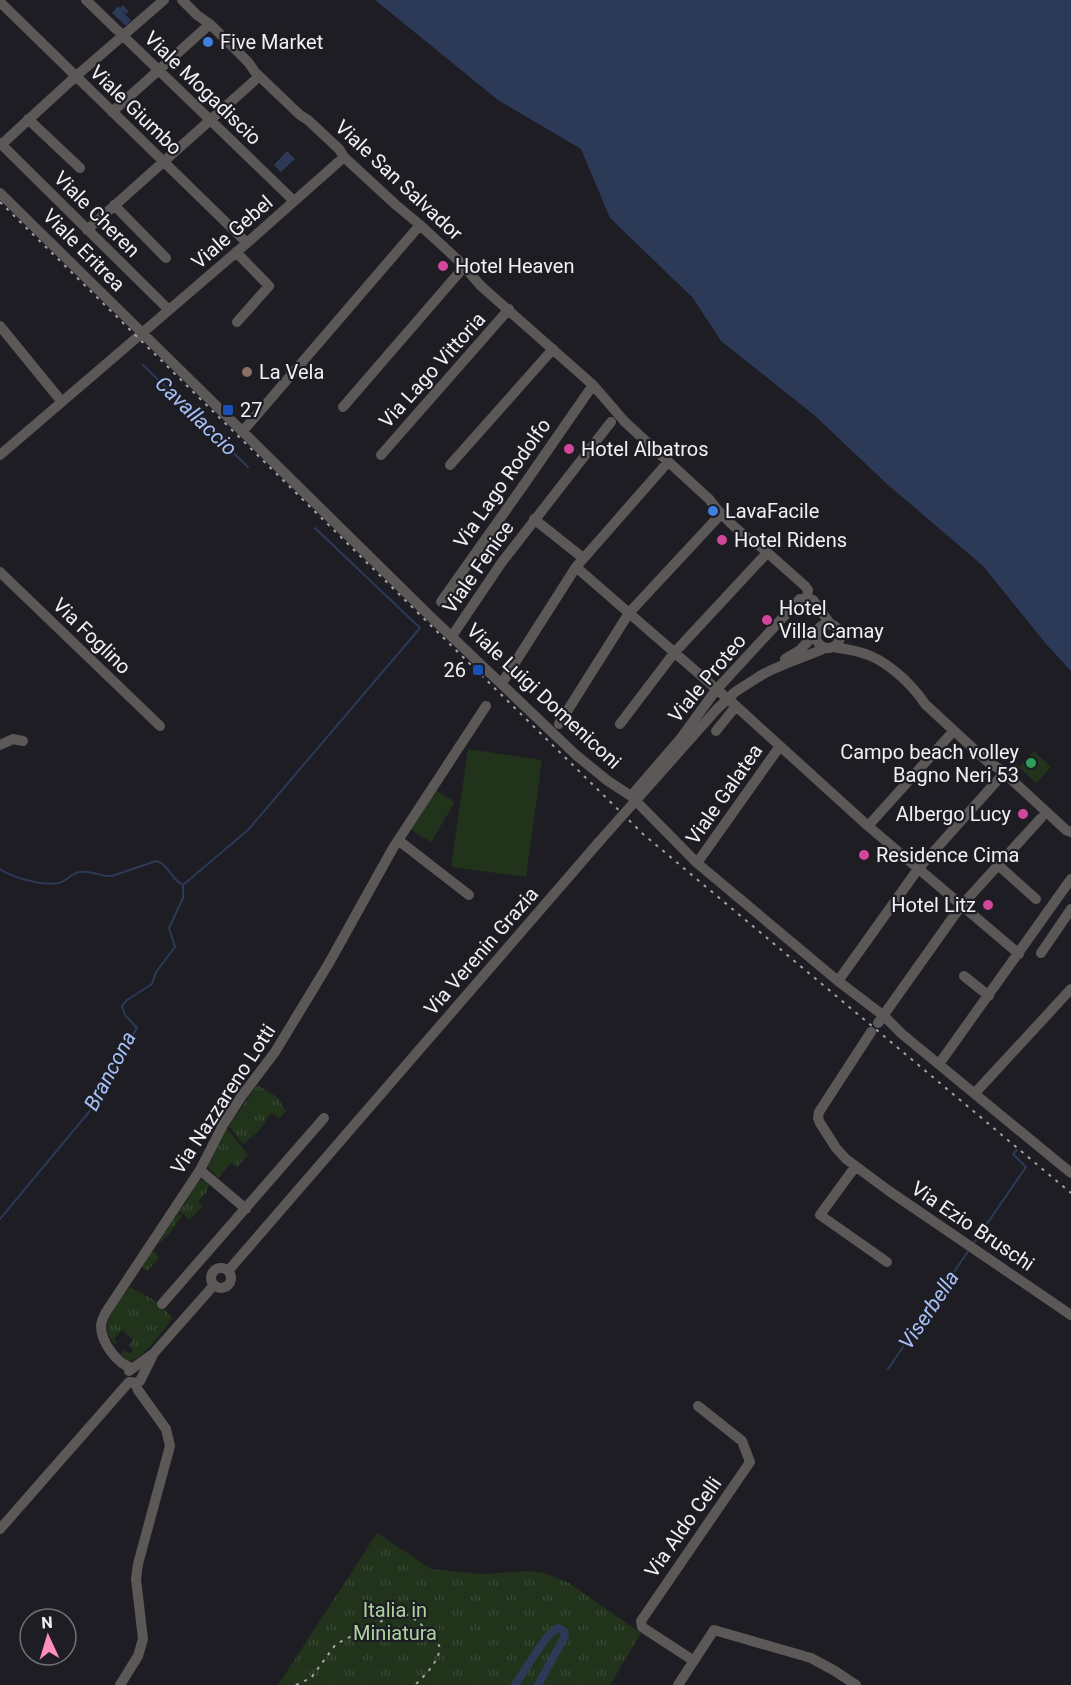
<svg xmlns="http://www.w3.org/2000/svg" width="1071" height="1685" viewBox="0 0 1071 1685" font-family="Roboto,sans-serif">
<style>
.grass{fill:url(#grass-tufts)}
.garden{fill:#21341b}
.water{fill:#2c3a57}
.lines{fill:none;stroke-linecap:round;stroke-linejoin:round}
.stream{stroke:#2c3a57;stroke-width:2}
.canal{stroke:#2c3a57;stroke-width:8}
.minor{stroke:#5b5857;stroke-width:10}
.rail{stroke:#a4a5a9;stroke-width:2;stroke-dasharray:3 6;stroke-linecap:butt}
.minor-bridge{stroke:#5b5857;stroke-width:10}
.shop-dot{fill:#3f7fe0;stroke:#1d1d23;stroke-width:2}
.hotel-dot{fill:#d1479c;stroke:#1d1d23;stroke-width:2}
.education-dot{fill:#8d6e63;stroke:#1d1d23;stroke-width:2}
.transit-dot{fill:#1a4fb4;stroke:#1d1d23;stroke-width:2}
.leisure-dot{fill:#2e9e5b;stroke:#1d1d23;stroke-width:2}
.labels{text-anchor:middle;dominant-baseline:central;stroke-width:4.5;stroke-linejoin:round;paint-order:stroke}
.poi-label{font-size:20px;fill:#f0f1f5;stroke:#1d1d23;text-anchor:start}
.street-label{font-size:20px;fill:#f0f1f5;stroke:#1d1d23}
.park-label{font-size:20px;fill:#acd49f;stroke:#1d1d23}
.water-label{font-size:21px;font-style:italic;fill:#a6c1f9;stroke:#1d1d23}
</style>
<defs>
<pattern id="grass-tufts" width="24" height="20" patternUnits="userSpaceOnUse" patternTransform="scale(1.5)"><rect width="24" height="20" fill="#21341b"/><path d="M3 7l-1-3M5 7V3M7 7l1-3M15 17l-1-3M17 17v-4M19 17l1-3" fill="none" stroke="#374832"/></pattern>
</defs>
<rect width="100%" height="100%" fill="#1d1d23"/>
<!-- grass -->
<path class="grass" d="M257,1085L277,1097L286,1111L280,1118L271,1113L258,1132L243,1144L229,1126Z
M227,1128L248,1155L237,1167L231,1163L218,1178L208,1167Z
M203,1180L209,1184L207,1191L198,1202L203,1206L190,1220L179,1211L189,1199V1197L199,1181Z
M178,1213L182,1216L169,1234L156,1246Z
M153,1250L159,1258L147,1271L141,1267Z
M130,1287L154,1300L173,1318C162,1331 145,1358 128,1362L121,1354L125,1350L130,1354L133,1350L129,1345L133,1340L122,1330L114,1339L117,1343L115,1344C98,1327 113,1311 123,1295H124Z
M377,1533L431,1569L482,1574L528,1571L545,1573L569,1583L641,1633L610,1685H278Z"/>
<!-- garden -->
<path class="garden" d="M468,749L542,760L526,877L451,867Z
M1034,751L1051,767L1036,783L1019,767Z
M435,790L455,802L431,842L411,830Z"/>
<!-- water -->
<path class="water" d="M375,0H1071V671L1046,644L983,566L887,484L814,415L721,341L693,298L610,218L581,149L498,100Z
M123,5L128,11V13L127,14L122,11L131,20L126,26L112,13L118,6L120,8Z
M287,151L295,159L281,172L274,165Z"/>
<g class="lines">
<!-- stream -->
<path class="stream" d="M143,365L248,467
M0,869C12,878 44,886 59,883C67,881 71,873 80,872C91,870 101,877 112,876L156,861C169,864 171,880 183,885
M183,885L248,830L420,628L315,528
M0,1219L89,1112L137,1028L125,1015L122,1006L127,1000L152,984L156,972L175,947L169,928L183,898V885
M973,1244L1026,1167L1013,1154L1017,1150
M888,1369L969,1250"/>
<!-- canal -->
<path class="canal" d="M515,1685C524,1673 546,1632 558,1628L564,1631L565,1636L538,1685"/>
<!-- minor -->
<path class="minor" d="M86,0L294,201
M182,0L197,15L210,24L248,62L255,72L300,115L308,120L339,149L344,157L396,205L420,225L459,261L481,286L593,385L625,422L709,499C721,516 743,536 760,546L805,586L808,590L807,598
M0,2L247,243
M112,112L210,24
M28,119L80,168
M0,143L169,310
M2,144L75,77L164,0
M0,193L430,616L576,755L608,781L631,796L697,863L838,981L884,1016L902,1034L1071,1173
M114,205L166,258
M87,230L254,81
M236,252L269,286L237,322
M0,326L62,402
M343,407L464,267
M242,432L420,225
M0,455L247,243L344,157
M381,455L509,309
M450,465L553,349
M534,519L583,558
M576,567L736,706L868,826L1019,954
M0,572L160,726
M441,602L523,486L593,385
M816 636a12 12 0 1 1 24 0a12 12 0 1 1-24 0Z
M452,636L502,562L611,422
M832,647C865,651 880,657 904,679C912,687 919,694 925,704L989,763L1000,769L1066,830L1071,832
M785,659L800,650L816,633
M760,676C780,664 804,658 825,648
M502,683L576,567L668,462
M559,724L629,613L721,514
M620,724L674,653L767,553
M716,731L736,706
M0,745L13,739L23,741
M631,796L681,738L716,690L800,599L807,598L813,600L831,625
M868,826L949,736
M398,840L469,895
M697,863L780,746
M998,865L1036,899
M1041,953L1071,909
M964,976L989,996
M838,981L918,869L1004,773
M878,1023L961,906L1041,818
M871,1032L819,1112L818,1118L820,1123L836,1148L846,1159L889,1191L1071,1315
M939,1064L1071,879
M975,1093L1071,989
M855,1167L820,1215L887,1262
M200,1170L246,1209
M211 1278a10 10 0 1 1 20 0a10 10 0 1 1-20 0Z
M228,1271L598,843
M162,1304L324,1118
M132,1368C117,1364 101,1342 101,1326C101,1321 104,1316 106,1312L200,1170L223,1125L241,1097L275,1052L329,963L393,848L486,706
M129,1371L154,1353L214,1285
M130,1382L135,1383L140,1381L152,1357
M0,1529L129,1382
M694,1661L642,1627L641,1621L750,1462L742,1441L698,1406
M120,1685L138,1656L143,1639L136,1579L138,1564L170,1446L166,1429L138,1390L135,1383
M678,1685L714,1630L811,1658L835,1671L856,1685"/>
<!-- rail -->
<path class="rail" d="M0,202L643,834L1071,1193
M296,1685L311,1678L336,1644L394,1615C399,1614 404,1613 409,1616C418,1620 437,1638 440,1648C437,1664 426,1674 415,1685"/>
<!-- minor-bridge -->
<path class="minor-bridge" d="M598,843L717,709L735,692L760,676"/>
</g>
<!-- markers -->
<g class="shop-dot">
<circle cx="208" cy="42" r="6"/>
<circle cx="713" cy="511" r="6"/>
</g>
<g class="hotel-dot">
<circle cx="443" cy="266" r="6"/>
<circle cx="569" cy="449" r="6"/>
<circle cx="722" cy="540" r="6"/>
<circle cx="767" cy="620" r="6"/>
<circle cx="1023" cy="814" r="6"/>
<circle cx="864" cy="855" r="6"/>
<circle cx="988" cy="905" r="6"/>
</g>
<circle class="education-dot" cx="247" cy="372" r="6"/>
<g class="transit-dot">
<rect x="222" y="404" width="12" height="12" rx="3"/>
<rect x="472" y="664" width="12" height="12" rx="3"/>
</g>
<circle class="leisure-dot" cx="1031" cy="763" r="6"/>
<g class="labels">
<!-- poi labels -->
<g class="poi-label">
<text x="220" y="42">Five Market</text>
<text x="455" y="266">Hotel Heaven</text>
<text x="259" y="372">La Vela</text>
<text x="240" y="410">27</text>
<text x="581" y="449">Hotel Albatros</text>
<text x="725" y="511">LavaFacile</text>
<text x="734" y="540">Hotel Ridens</text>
<text x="779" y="608">Hotel<tspan x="779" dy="23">Villa Camay</tspan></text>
<text x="466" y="670" text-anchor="end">26</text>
<text x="1019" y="752" text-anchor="end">Campo beach volley<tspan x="1019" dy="23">Bagno Neri 53</tspan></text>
<text x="1011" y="814" text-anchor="end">Albergo Lucy</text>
<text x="876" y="855">Residence Cima</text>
<text x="976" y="905" text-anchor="end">Hotel Litz</text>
</g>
<!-- street labels -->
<g class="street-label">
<text transform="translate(203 88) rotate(44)">Viale Mogadiscio</text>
<text transform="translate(136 110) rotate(44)">Viale Giumbo</text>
<text transform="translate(399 180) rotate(43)">Viale San Salvador</text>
<text transform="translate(97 214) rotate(45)">Viale Cheren</text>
<text transform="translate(232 232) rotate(-41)">Viale Gebel</text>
<text transform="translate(84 250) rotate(45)">Viale Eritrea</text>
<text transform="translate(432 370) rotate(-48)">Via Lago Vittoria</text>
<text transform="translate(502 483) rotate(-55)">Via Lago Rodolfo</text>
<text transform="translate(478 567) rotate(-55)">Viale Fenice</text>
<text transform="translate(92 636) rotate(44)">Via Foglino</text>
<text transform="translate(707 678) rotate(-50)">Viale Proteo</text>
<text transform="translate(544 696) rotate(43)">Viale Luigi Domeniconi</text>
<text transform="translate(724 794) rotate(-55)">Viale Galatea</text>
<text transform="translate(481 951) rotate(-49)">Via Verenin Grazia</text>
<text transform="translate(223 1099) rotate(-57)">Via Nazzareno Lotti</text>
<text transform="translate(973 1226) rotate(34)">Via Ezio Bruschi</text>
<text transform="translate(683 1527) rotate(-55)">Via Aldo Celli</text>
</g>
<!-- park labels -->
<g class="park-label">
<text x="395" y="1610">Italia in<tspan x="395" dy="23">Miniatura</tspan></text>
</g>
<!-- water labels -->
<g class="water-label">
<text transform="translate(196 416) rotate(44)">Cavallaccio</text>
<text transform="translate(110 1071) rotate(-62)">Brancona</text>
<text transform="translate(929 1310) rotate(-56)">Viserbella</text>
</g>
</g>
<!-- north arrow -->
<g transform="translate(48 1637) rotate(356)"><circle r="28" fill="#1d1d23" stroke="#717277" stroke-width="1.5"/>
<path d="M0-4.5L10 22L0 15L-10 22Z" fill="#fd8ebe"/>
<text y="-9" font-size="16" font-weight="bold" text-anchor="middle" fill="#f0f1f5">N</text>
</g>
</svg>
